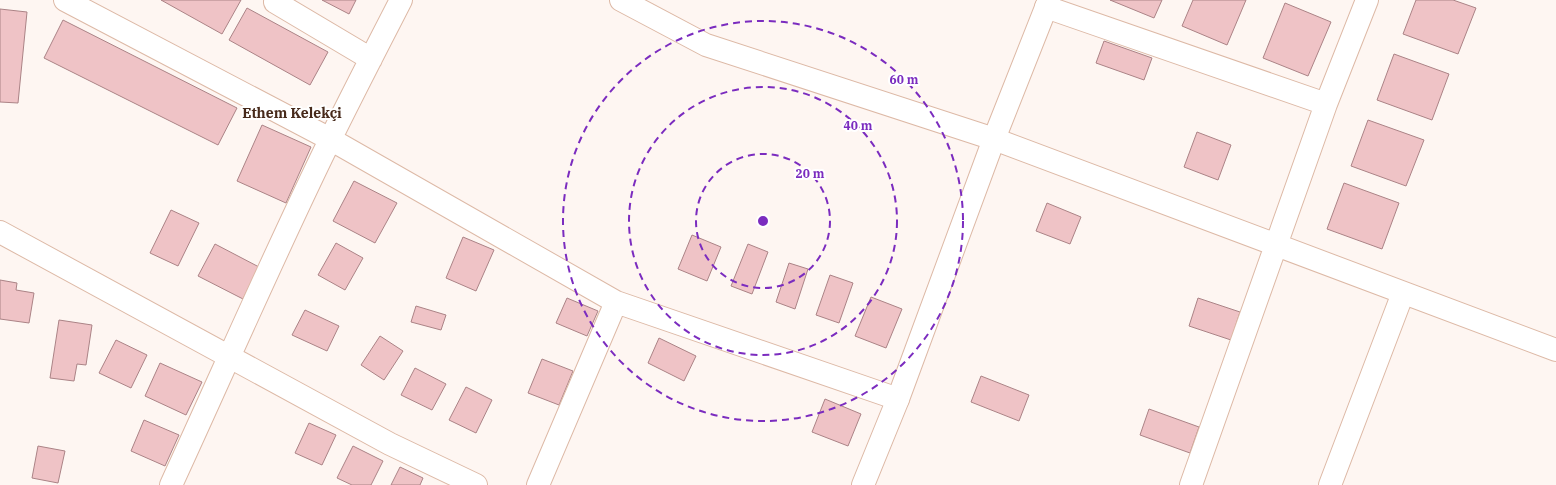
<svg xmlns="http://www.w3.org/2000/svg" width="1556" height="485" viewBox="0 0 1556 485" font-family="'IBM Plex Serif',serif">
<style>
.building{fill:#efc3c6;stroke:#ab8386}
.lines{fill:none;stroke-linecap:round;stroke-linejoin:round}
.street-casing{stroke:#ddb9a6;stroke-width:24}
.secondary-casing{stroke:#ddb9a6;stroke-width:24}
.street{stroke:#fff;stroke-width:22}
.secondary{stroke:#fff;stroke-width:22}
.ring{fill:none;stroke:#7b2cbf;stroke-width:2;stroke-dasharray:7 5}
.labels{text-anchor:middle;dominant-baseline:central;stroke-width:4;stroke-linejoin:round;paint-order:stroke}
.district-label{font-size:14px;font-weight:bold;fill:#472a1b;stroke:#fff}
.centre{fill:#7b2cbf;stroke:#fff;stroke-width:2}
.ring-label{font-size:12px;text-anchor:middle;font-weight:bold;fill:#7b2cbf;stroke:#fff;stroke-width:4;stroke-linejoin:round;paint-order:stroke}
</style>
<rect width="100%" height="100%" fill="#fef6f2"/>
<!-- building -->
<path class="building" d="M161,0H241L222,34Z
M322,0H356L349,14Z
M1110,0H1162L1154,18Z
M1193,0H1246L1227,45L1182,26Z
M1416,0H1453L1476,8L1458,54L1403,34Z
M1285,3L1331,22L1308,76L1263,58Z
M247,8L328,52L310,85L229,40Z
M0,9L27,12L18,103L0,102Z
M63,20L237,108L218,145L44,58Z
M1104,41L1152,58L1144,80L1096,63Z
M1394,54L1449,74L1432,120L1377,100Z
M1368,120L1424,140L1406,186L1351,166Z
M262,125L311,147L286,203L237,181Z
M1197,132L1231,145L1218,180L1184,167Z
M354,181L397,203L375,243L333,221Z
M1344,183L1399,203L1382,249L1327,229Z
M1047,203L1081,217L1070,244L1036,231Z
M171,210L199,223L178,266L150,253Z
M692,235L721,247L707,281L678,269Z
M463,237L494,250L476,291L446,278Z
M336,243L363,258L345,290L318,275Z
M215,244L259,267L243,299L198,276Z
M748,244L768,252L752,294L731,286Z
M789,263L808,269L795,309L776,302Z
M830,275L853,283L839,323L816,315Z
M0,280L17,283L16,290L34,293L29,323L0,319Z
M871,297L902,309L886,348L855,336Z
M567,298L598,311L587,336L556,323Z
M1198,298L1240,312L1231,340L1189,326Z
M416,306L446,315L441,330L411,322Z
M305,310L339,326L327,351L292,335Z
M59,320L92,325L86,365L77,364L74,381L50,378Z
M380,336L403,351L384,380L361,365Z
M659,338L696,356L684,381L648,363Z
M116,340L147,355L131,388L99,373Z
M542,359L573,371L559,405L528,393Z
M160,363L202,382L186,415L145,396Z
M415,368L446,384L432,410L401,395Z
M981,376L1029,395L1019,421L971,402Z
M466,387L492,400L476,433L449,420Z
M825,399L861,414L848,446L812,432Z
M1149,409L1199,427L1190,453L1140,435Z
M144,420L179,435L165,466L131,451Z
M309,423L336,435L322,465L295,453Z
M38,446L65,451L58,483L32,478Z
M353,446L383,461L371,485H352L337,478Z
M400,467L423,478L420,485H391Z"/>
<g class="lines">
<!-- street casing -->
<g class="street-casing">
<path id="street" d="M65,0L330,139L616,302L898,399
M276,0L275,2L371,59
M621,0L706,45L994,139L1556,350
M1046,7L1326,104
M0,232L390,444L476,485
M171,485C224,370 274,254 330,140C353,93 377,47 401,0
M538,485L616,302
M1191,485L1326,104L1367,0
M1330,485L1403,293"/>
</g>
<!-- secondary casing -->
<g class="secondary-casing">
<path id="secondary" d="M863,485L898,399L994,139L1049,0"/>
</g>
<!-- street -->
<use href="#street" class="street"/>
<!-- secondary -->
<use href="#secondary" class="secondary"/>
</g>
<!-- distance rings -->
<g class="ring">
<circle cx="763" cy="221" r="67"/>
<circle cx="763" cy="221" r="134"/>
<circle cx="763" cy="221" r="200"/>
</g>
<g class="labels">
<!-- district labels -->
<g class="district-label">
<text x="292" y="113">Ethem Kelekçi</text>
</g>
</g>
<circle cx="763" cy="221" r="6" class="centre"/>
<g class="ring-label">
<text x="904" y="84">60 m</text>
<text x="858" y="130">40 m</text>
<text x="810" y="178">20 m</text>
</g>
</svg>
